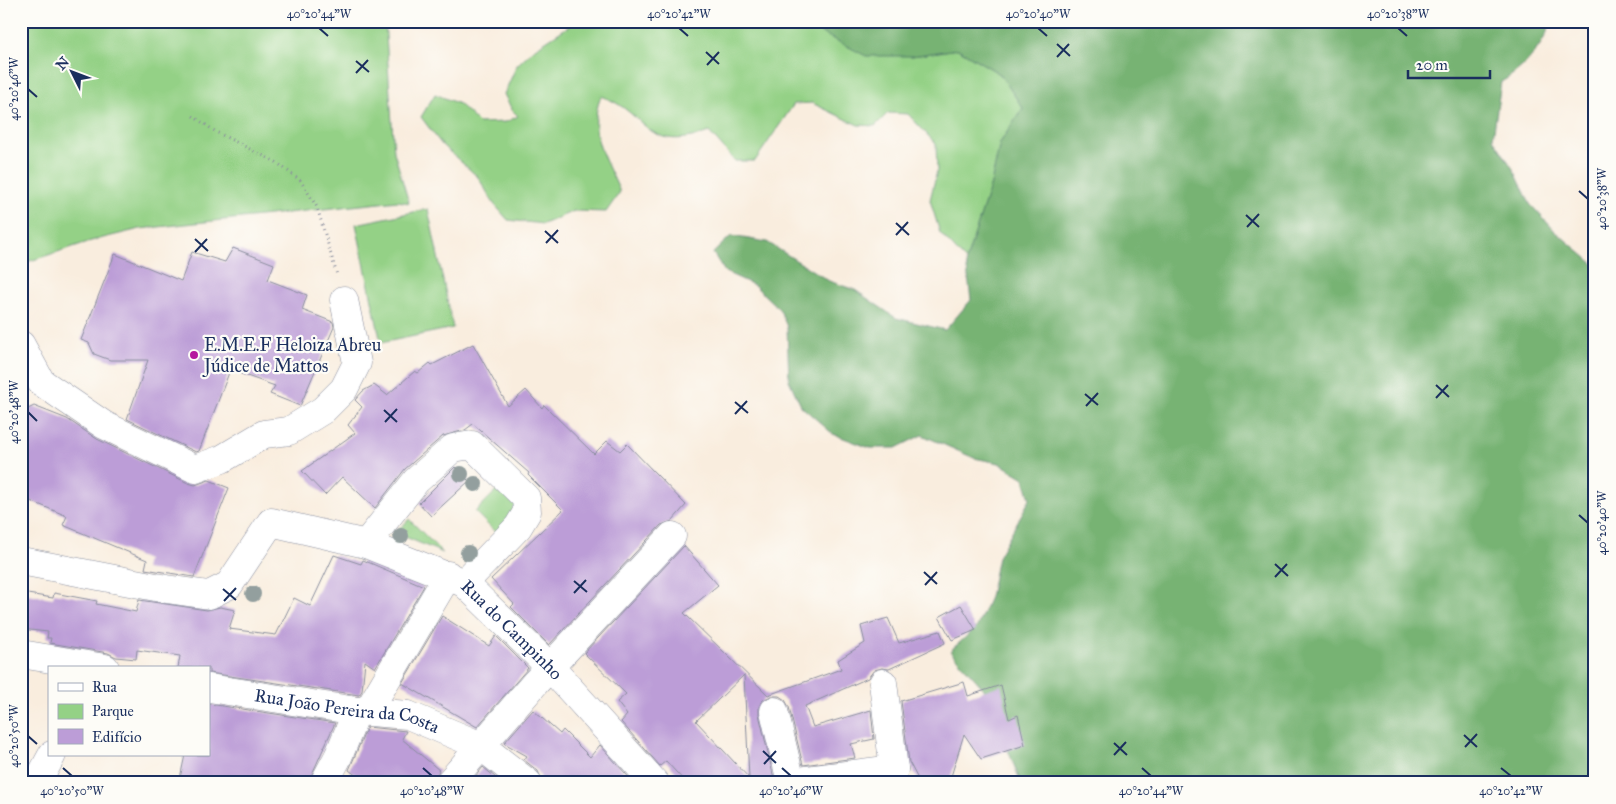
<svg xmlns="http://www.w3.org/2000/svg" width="1616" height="804" viewBox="0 0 1616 804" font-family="'IM FELL Great Primer',serif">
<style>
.green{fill:#94d186;stroke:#588072}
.forest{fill:#77b373;stroke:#497168}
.building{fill:#bc9dd7;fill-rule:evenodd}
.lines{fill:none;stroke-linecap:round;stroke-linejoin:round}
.minor-casing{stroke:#8a8e9e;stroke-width:29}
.path{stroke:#8a8e9e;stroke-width:3;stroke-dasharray:1 4;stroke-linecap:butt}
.minor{stroke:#fff;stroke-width:28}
.tree{fill:#939f9e}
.ticks{fill:none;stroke:#1b2f5e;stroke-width:2}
.poi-dot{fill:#b5179e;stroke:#fdfcf7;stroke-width:2}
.labels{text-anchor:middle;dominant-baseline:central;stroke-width:4.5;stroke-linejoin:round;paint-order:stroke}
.poi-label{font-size:18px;fill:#1b2f5e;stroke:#fdfcf7;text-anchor:start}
.street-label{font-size:18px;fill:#1b2f5e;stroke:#fdfcf7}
.neatline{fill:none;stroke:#1b2f5e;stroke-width:2}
.ticks-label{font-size:12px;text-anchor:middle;fill:#1b2f5e}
</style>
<rect width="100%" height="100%" fill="#fdfcf7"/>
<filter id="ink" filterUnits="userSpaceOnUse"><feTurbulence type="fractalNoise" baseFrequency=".02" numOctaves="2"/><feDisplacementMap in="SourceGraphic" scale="10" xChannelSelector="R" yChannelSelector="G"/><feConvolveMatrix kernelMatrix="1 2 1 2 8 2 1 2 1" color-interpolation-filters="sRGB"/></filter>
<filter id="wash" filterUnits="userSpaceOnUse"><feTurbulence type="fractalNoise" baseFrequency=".0096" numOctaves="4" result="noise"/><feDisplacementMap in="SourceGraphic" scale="20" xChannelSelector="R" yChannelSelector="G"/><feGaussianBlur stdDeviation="1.12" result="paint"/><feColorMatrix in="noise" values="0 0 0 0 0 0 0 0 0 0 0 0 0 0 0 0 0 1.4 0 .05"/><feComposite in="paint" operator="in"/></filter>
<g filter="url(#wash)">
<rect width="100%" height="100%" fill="#f9edde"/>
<!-- green -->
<path class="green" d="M21,21H385L394,152L409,203L398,201L140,229L91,241L21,264Z
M577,21H808L812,28L912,56L958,49L1000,74L1023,108L1000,143L991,184L966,261L940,233L930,200L937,171L936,144L908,114L888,113L875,126L858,125L812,103L794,104L755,161H735L709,132C644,155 649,113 601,96C586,133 606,159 620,192L606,212L574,211L543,224L508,220L494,204L478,177L442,145L421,117L435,94L459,104L479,123L506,122L518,116L512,110L504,94L517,65L535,48Z
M428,209L453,328L381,343L356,224Z
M501,486L520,505L498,535L475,512Z
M409,519L443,553L396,533Z"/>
<!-- forest -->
<path class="forest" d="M808,21H1551C1544,46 1523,70 1501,82L1493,138L1515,172L1530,204L1555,231L1595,265V783H1021L984,689L950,651L977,627L990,597L998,557L1030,499L1024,478L999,463L974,458L922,435L896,448H870L833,434L801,406L789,380L787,327L780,310L754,285L725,272L713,253L731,236L767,242L829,281L855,290L896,318L945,330L971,300L966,261L991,184L1000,143L1023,108L1000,74L958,49L912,56H866L812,28Z"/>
<g id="blocks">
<!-- building -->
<path class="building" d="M233,248L274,264L268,280L307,295L302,310L333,322L334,327L300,406L270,394L275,386L230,370L199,451L196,452L127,419L148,360H110L94,354L89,343L81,340L115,254L181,281L192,252L225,262Z
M473,344L508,406L526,390L542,408L544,405L594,454L607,441L620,451L627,444L686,505L672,521L661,525L549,645L511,607L514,604L491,579L563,510L528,475L529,473L473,424L465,430L443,436L405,469L375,508L342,477L325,495L302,471L355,433L348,425L362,407L355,400L363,391L374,385L387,395L415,371L418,373L430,363L432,365Z
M34,406L67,419L97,439L188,483L195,485L209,480L229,488L194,577L145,569L147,560L63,525L67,516L21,497V419L24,411Z
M455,467L469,481L431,516L419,503Z
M684,546L718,585L684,613L768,695L841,669L838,660L865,643L861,626L888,618L899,643L940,631L945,643L889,669L882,668L874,670L868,678L805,706L813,727L871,710L874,739L851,744L855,758L803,765L789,707L785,700L779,696H771L763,700L759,706V714L775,783H686L666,761L660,766L621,722L627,715L617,702L626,694L584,653ZM744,675L749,778L696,721Z
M334,555L361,564L363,560L424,586L375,668L365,661L362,691L359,695L209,673V668H178L180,656L137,650L136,659L116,657L108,653L50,643L51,638H47L48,632L21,629V593L53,598L54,593L97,601L96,604L136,612L139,600L207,610L220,607L235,610L229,629L276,635L294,598L310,606Z
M961,605L976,630L952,640L939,617Z
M442,616L489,646L496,636L528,668L477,727L402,683Z
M964,682L968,696L1001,685L1009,719L1018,715L1025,745L981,759L964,734L949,783H920L909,762L901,701Z
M209,704L335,723L308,783H179L185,755H209Z
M533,710L560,734L563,730L590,757L600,745L634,783H543L538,771L524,760L527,756L504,743Z
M367,727L406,731L402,739L439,770L434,783H366L349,770Z
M483,767L502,783H470Z"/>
</g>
</g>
<g filter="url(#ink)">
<use href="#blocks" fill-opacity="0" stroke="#8a8e9e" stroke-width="1"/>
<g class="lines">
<!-- minor casing -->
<g class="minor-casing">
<g id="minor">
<path d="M21,345L41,382L104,425L195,469L222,459L264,434L289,431L323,410L344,389L357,363L344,300"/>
<path d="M366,544L416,481L453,448L472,445L526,498L527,512L518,527L464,583"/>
<path id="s1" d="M21,561L166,589L209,595L229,585L271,522L366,544L464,583L550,667L655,783"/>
<path d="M21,654L105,668"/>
<path d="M883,683L894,769L890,783"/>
<path id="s2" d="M209,688L357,711L408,715L481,746L528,783"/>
<path d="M368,711L448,575"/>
<path d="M774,711L791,782L894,769"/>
<path d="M37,783L52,755"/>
<path d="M324,783L338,757L357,711"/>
<path d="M449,783L536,682L672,536"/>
</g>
</g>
<!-- path -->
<path class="path" d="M193,116L216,132L276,162L300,180L317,207L337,275"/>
<!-- minor -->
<use href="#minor" class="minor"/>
</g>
<!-- trees -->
<g class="tree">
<circle cx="461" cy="474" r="8"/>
<circle cx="475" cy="484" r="8"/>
<circle cx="401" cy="536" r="8"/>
<circle cx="468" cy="553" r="8"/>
<circle cx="253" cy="594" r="8"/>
</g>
</g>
<!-- ticks -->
<path class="ticks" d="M319,28L328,36M679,28L688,36M1038,28L1047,36M1398,28L1407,36M1057,44L1070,56M706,52L719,64M1057,57L1069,44M356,61L369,72M707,65L719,52M356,73L368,60M28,89L37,97M1579,191L1588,199M1246,215L1259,227M896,223L909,235M1247,227L1259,214M545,231L558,243M896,235L908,222M195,239L208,251M546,243L558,230M195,252L207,239M1436,385L1449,397M1085,394L1098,405M1436,398L1448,385M735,402L748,413M1086,406L1098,393M384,410L397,422M28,412L37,421M735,414L747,401M385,422L397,409M1579,515L1588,523M1275,564L1288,576M924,572L937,584M1275,577L1287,564M574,581L587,592M925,585L937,572M223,589L236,600M574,593L586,580M224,601L236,588M1464,735L1477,747M28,736L37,744M1114,743L1127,755M1465,747L1477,734M763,751L776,763M1114,755L1126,742M764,764L776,751M63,768L72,776M423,768L432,776M782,768L791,776M1142,768L1151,776M1501,768L1511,776"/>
<!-- markers -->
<circle class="poi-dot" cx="194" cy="355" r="5"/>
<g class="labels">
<!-- poi labels -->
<g class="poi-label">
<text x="204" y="345">E.M.E.F Heloiza Abreu<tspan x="204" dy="21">Júdice de Mattos</tspan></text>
</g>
<!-- street labels -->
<g class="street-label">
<text stroke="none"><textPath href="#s1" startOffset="559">Rua do Campinho</textPath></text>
<text stroke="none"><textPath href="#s2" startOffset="140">Rua João Pereira da Costa</textPath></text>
</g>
</g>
<!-- margin -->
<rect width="1616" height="804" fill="none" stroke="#fdfcf7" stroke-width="55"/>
<!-- legend -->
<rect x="48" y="666" width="162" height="90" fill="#fdfcf7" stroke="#a3aaba"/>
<rect x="58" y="683" width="25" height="8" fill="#ffffff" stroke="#a3aaba"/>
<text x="92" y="692" font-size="15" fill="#1b2f5e">Rua</text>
<rect x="58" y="704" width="25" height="15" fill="#94d186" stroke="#a3aaba"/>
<text x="92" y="716" font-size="15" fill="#1b2f5e">Parque</text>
<rect x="58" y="729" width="25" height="15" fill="#bc9dd7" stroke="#a3aaba"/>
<text x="92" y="742" font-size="15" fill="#1b2f5e">Edifício</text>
<!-- north arrow -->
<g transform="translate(72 72) rotate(312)" stroke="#fdfcf7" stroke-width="4" paint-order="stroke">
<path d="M0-4L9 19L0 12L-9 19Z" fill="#1b2f5e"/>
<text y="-8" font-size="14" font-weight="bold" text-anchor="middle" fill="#1b2f5e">N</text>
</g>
<!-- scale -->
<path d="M1408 70v8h82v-8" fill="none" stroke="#1b2f5e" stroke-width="2.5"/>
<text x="1416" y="70" font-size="15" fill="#1b2f5e" stroke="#fdfcf7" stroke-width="4" paint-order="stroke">20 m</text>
<rect x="28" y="28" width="1560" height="748" class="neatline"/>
<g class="ticks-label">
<text x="319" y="18">40°20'44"W</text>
<text x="679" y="18">40°20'42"W</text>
<text x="1038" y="18">40°20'40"W</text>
<text x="1398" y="18">40°20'38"W</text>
<text transform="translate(14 89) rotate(-90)" y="4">40°20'46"W</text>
<text transform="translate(1602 199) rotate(-90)" y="4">40°20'38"W</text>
<text transform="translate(14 412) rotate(-90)" y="4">40°20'48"W</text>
<text transform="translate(1602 523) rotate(-90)" y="4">40°20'40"W</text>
<text transform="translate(14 736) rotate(-90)" y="4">40°20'50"W</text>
<text x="72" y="795">40°20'50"W</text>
<text x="432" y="795">40°20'48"W</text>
<text x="791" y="795">40°20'46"W</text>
<text x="1151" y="795">40°20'44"W</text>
<text x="1511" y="795">40°20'42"W</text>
</g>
</svg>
